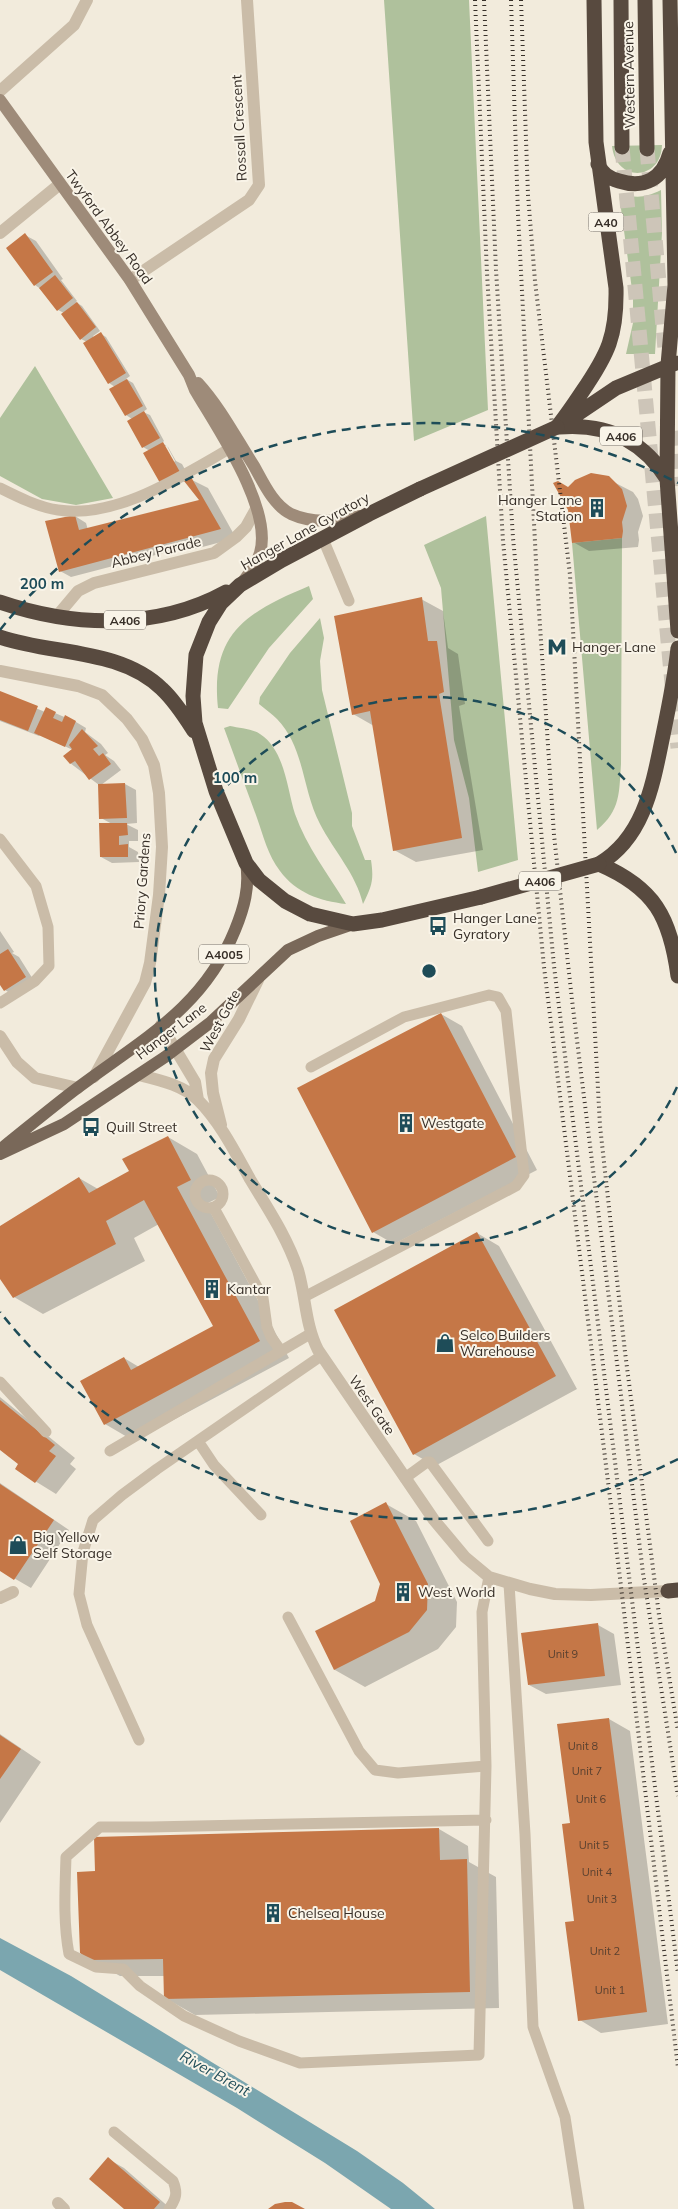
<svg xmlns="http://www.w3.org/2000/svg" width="678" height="2209" viewBox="0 0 678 2209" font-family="Mulish,sans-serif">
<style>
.green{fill:#afc19c}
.water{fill:#7ba6af}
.shadow{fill:#0003;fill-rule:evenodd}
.building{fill:#c57747}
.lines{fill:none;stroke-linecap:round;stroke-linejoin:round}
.highway-tunnel{stroke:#cdc5b8;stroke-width:15;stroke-dasharray:15 8;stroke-linecap:butt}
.lane{stroke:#cabca8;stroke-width:11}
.street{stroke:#cabca8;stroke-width:12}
.secondary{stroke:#9e8b79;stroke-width:12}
.primary{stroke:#796859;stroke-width:12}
.highway{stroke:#584a3f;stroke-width:15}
.rail{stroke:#372f28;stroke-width:4;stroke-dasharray:1 4;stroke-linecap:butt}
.highway-bridge{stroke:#584a3f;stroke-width:15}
.ring{fill:none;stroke:#1e4c58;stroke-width:2.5;stroke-dasharray:9 6}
.labels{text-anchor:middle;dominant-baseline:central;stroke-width:4;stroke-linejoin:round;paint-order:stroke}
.number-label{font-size:11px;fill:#5a4130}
.shield{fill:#f9f4e8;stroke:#716a62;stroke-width:1}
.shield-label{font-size:12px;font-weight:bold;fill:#372f28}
.street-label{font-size:14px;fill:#372f28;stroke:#f9f4e8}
.poi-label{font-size:14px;fill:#372f28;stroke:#f9f4e8;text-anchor:start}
.water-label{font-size:15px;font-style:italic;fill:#1e4c58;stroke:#f9f4e8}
.centre{fill:#1e4c58;stroke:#f9f4e8;stroke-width:2.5}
.ring-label{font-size:15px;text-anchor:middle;font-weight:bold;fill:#1e4c58;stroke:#f9f4e8;stroke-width:4;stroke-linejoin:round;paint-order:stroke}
</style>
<rect width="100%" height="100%" fill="#f2ebdc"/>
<!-- green -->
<path class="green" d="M384,0H469L488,410L414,441Z
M662,145C661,181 616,183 612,146Z
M661,190L662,233L655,354H626L633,323V297L619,194C638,198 644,198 661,190Z
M35,366L113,498L76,505L42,499L0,476V418Z
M486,516L518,860L478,872L469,798L454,740L441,588L424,545Z
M622,538L621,764C619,792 621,810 597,830L572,543Z
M309,586L313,599L269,648L228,709L218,708C210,633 247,612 309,586Z
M320,618L324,638L320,661L322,690L352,813V826L365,860H371C374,880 372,886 363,904C356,874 334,851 320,824C302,790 305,748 277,719C272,714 265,709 259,704L260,697L290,653Z
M230,726C239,728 253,729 260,734C285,750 287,789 295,814C306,846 329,875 346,904C320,901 296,893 280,871C268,856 263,835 257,818C246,788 235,758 224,728Z"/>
<!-- water -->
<path class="water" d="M0,1938L71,1976L357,2151L403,2183L435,2209H391L325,2163L237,2108L0,1970Z"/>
<!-- shadow -->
<path class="shadow" d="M25,235L36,241L63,279L61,280L77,301L76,302L82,306L100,331L93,336L94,338L101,334L106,337L130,376L126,379L133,383L147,409L143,412L150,415L164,441L162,443L168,447L176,461L182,464L190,479L208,488L236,538L195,549L190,546L71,577L60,571L75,516L86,523L88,530L201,501L185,481L171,488L161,482L150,451L143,447L132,419L126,415L115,387L109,383L87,342L81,339L64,313L58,310L42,290L35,285L7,248ZM164,446H167L175,461L173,463Z
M600,475L633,492L638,499L643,516L638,532L639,540L638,547L589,551L573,542L568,488Z
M421,599L443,611L448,648L458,654L465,704L459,706L483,850L416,862L394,850L374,726L353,714Z
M0,693L45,712L55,713L76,722L86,728L85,732L101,744L108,753L105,755L114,761L121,770L101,785L125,784L136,790L137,823L126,824L138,830V841H129V847L138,852L139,862L112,863L101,857L112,824L101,818L99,785L70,763L73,750L40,735L39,736L0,721Z
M0,931L14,952L12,953L19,957L36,984L16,997L5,990L0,983Z
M441,1014L462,1026L537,1170L394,1244L373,1232Z
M168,1137L197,1154L220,1197L206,1204L289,1358L134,1441L105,1424L124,1358L139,1367L215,1326L159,1224L134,1238L145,1261L43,1314L14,1297L0,1277V1227L79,1178L98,1189L130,1172Z
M477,1233L499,1246L577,1389L435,1466L414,1454Z
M0,1397L75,1458L70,1464L76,1469L56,1494L35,1481L20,1463L0,1448Z
M0,1483L69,1530L31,1588L0,1570Z
M386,1504L416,1521L457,1602L456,1627L438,1649L365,1687L335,1670L317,1631L376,1601L382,1584Z
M598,1625L614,1634L621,1685L546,1694L529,1685Z
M609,1719L630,1731L668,2024L601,2033L580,2020L571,1824Z
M0,1734L41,1762L0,1823Z
M439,1829L468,1846L469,1862L496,1877L499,2008L195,2015L165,1998V1976H120L90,1959Z
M108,2159L124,2168L171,2209H126Z"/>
<!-- building -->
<path class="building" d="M25,233L53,272L34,286L6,248Z
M55,275L73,298L57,311L39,288Z
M77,302L96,327L80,340L61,314Z
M101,332L126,373L108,384L83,343Z
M127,379L143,406L125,416L109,389Z
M144,411L160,438L142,448L127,421Z
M163,442L180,472L160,483L143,453Z
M591,473L609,476L622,489L627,506L622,522L623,531L622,538L572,543L568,510L553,483L558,481L568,487L575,480Z
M191,477L221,529L59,572L45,521L75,515L79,530L199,500L184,481Z
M422,597L428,641H437L444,692L439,694L462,838L393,851L370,711L352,715L334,616Z
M0,691L38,706L28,731L0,720Z
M46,707L56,712L53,718L62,722L65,715L76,721L65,747L34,733Z
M82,729L98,746L93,749L99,756L103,753L111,764L89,780L75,761L70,764L63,756L72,749L69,745Z
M125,783L127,818L99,819L98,784Z
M99,823H127L128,835L119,836V845L128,844V857H100Z
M8,949L26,977L4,991L0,985V954Z
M441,1013L516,1157L372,1233L297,1088Z
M168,1136L191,1180L177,1187L260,1341L104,1425L80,1381L124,1357L131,1370L213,1326L144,1200L106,1221L116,1244L13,1298L0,1279V1226L79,1177L89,1193L129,1171L122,1159Z
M477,1232L556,1376L413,1455L334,1310Z
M0,1400L55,1445L49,1451L56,1456L35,1483L15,1469L18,1464L0,1450Z
M0,1484L54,1520L14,1580L0,1571Z
M386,1502L428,1584L427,1610L409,1632L334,1670L315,1631L375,1601L380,1584L350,1521Z
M598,1623L605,1676L528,1685L521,1633Z
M609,1718L647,2012L578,2021L565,1922L574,1921L562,1824L570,1823L557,1724Z
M0,1735L21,1749L0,1779Z
M439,1828L440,1860L467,1859L470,1992L164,1999L163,1959L89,1960L80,1953L77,1872L95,1871L94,1837Z
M108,2157L160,2202L154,2209H124L89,2179Z
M285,2202H292L305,2209H268L275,2204Z"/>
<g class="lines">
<!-- highway-tunnel -->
<path class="highway-tunnel" d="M622,147L678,748
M647,149L665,349
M673,431L678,486"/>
<!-- lane -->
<path class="lane" d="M0,488C18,497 38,507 58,510C116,519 180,477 229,449
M323,539L349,601
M0,839L36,886L48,927L49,966L35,981L0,1003
M195 1194a14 14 0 1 1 28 0a14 14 0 1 1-28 0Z
M214,1208L263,1298L267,1327L271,1337L281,1351
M304,1297L516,1186L524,1175L506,1011L498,997L489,995L404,1017L311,1067
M0,1382L46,1432
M198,1441L214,1465L261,1515
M110,1451L310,1334
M405,1478L427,1462H430L488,1541
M509,1584L525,1834L533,2027L565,2117L579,2209
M288,1617L359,1751L375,1770L398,1773L486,1766L482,1612L489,1577
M139,1740L87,1625L79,1594L83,1552L93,1520L122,1495L157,1469L321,1356
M486,1820L151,1827H100L66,1857C65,1889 63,1922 69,1954L96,1967L123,1969L140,1986L184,2016L239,2041L300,2063L479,2055L486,1766
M114,2132L173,2181C178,2193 176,2199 169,2209"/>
<!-- street -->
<path class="street" d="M0,91L74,25L87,0
M0,233L60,184
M130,280L249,200L259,185L247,0
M57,616L78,591L94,583L214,553L236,537L246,527L256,509
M0,671L78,686L102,695L127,719L142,739L154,765L159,793L162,847L159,895L150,963L145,983L94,1077
M161,1025L195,1082L198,1100
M0,1036L17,1062L35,1078L78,1088
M139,1075C159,1080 183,1085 198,1100C220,1122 235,1152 250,1179C268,1209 287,1237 298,1270C306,1297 305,1324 318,1350L434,1520L465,1557L489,1577L530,1589L555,1594L591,1595L668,1591
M221,1125L213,1093L211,1073L214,1059L239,1019L258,980
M0,1598L13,1592
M58,2203L64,2209"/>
<!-- secondary -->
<path class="secondary" d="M0,100L130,280L189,375L195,390C217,428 273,508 260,553C257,564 249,574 242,583
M198,383C220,407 236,438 254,466C263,482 273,505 291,514C313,524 336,521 359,516"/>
<!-- primary -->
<path class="primary" d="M2,1148C27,1128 51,1108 76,1089C141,1040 203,1009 235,930C244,908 250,887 246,863
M0,1154L64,1124L165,1057L211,1022L288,950L318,936L353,924"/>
<!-- highway -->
<path class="highway" d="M621,0L622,147
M645,0L647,149
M670,0L675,285L668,365L667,479L678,631
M598,164C602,174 609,178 619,181C644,189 663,179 670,153
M567,421L616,388L676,363
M557,427C566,416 574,404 582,392C608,354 617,336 616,288L596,142L594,0
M559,427C605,423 642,439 667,479
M420,489L369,514L282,560L240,585L221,603L209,622L196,655L193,696L195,723L216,791L246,863L259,880L285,901L310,914L353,924L382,920L481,897
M0,602C73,627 157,630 226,592
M0,637C52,655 120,648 162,689C175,701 185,717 194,731
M599,864C645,837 653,783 663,735C669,706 675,677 678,648
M599,864C655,888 670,917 678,976
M668,1591L678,1590"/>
<!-- rail -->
<path class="rail" d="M475,0L487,273L503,541L544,967L620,1578L678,2068
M484,0L496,270L513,538L554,966L678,1974
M511,0L518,214L537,581L554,835L572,1000L643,1573L678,1796
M521,0L528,195L535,281L570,575L600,1126L625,1352L659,1615L678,1731"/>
<!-- highway-bridge -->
<path class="highway-bridge" d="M420,489L557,427
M481,897L599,864"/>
</g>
<!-- distance rings -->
<g class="ring">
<path d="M677 1087A274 274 0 1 1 677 855"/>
<path d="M678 1459A548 548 0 0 1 0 1312M0 630A548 548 0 0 1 678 483"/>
</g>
<!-- icons -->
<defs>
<g id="building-bare" transform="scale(1.5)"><path d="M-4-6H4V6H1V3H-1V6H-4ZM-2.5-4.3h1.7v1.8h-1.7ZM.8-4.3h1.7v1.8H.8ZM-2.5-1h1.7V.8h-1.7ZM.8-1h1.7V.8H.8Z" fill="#1e4c58" stroke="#f9f4e8" stroke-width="2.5" paint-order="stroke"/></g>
<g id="metro-bare" transform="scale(1.5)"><path d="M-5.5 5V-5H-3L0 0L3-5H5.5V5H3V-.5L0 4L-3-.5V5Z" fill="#1e4c58" stroke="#f9f4e8" stroke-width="2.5" paint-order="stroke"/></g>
<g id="bus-bare" transform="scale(1.5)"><path d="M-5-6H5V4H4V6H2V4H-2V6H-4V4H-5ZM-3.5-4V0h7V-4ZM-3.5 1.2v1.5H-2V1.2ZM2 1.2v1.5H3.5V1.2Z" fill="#1e4c58" stroke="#f9f4e8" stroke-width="2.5" paint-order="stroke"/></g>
<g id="shop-bare" transform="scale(1.5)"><path d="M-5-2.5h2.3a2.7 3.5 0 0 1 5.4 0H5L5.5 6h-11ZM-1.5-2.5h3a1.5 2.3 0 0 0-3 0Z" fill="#1e4c58" stroke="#f9f4e8" stroke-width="2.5" paint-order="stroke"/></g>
</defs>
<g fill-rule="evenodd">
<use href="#building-bare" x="597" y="508"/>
<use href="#metro-bare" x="557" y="647"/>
<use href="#bus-bare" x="438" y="926"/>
<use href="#building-bare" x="406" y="1123"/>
<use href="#bus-bare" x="91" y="1127"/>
<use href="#building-bare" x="212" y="1289"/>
<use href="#shop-bare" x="445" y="1343"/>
<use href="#shop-bare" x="18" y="1545"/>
<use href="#building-bare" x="403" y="1592"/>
<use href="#building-bare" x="273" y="1913"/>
</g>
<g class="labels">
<!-- number labels -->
<g class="number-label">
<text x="563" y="1654">Unit 9</text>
<text x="583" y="1746">Unit 8</text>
<text x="587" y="1771">Unit 7</text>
<text x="591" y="1799">Unit 6</text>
<text x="594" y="1845">Unit 5</text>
<text x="597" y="1872">Unit 4</text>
<text x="602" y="1899">Unit 3</text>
<text x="605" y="1951">Unit 2</text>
<text x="610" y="1990">Unit 1</text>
</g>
<!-- shield labels -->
<g class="shield">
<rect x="588.5" y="212.5" width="35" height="19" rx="4"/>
<rect x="600" y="426.5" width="42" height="19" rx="4"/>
<rect x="104" y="610.5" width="42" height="19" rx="4"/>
<rect x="519" y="871.5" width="42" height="19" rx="4"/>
<rect x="199" y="944.5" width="50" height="19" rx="4"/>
</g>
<g class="shield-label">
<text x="606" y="222">A40</text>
<text x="621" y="436">A406</text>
<text x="125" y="620">A406</text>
<text x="540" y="881">A406</text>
<text x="224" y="954">A4005</text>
</g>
<!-- street labels -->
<g class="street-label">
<text transform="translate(629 75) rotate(-91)">Western Avenue</text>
<text transform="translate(239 128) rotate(-93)">Rossall Crescent</text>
<text transform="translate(109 227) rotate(54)">Twyford Abbey Road</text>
<text transform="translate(305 531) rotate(-29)">Hanger Lane Gyratory</text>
<text transform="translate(156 552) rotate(-14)">Abbey Parade</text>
<text transform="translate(142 881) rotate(-86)">Priory Gardens</text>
<text transform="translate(220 1021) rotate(-62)">West Gate</text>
<text transform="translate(171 1031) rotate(-37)">Hanger Lane</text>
<text transform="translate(372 1405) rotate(55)">West Gate</text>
</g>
<!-- poi labels -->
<g class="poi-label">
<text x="582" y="500" text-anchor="end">Hanger Lane<tspan x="582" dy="16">Station</tspan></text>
<text x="572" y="647">Hanger Lane</text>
<text x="453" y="918">Hanger Lane<tspan x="453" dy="16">Gyratory</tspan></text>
<text x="421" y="1123">Westgate</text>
<text x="106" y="1127">Quill Street</text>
<text x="227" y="1289">Kantar</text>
<text x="460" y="1335">Selco Builders<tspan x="460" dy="16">Warehouse</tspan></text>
<text x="33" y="1537">Big Yellow<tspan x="33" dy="16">Self Storage</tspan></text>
<text x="418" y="1592">West World</text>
<text x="288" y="1913">Chelsea House</text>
</g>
<!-- water labels -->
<g class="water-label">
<text transform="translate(215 2073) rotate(29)">River Brent</text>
</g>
</g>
<circle cx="429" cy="971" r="8" class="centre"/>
<g class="ring-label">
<text x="42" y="589">200 m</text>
<text x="235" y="783">100 m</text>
</g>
</svg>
